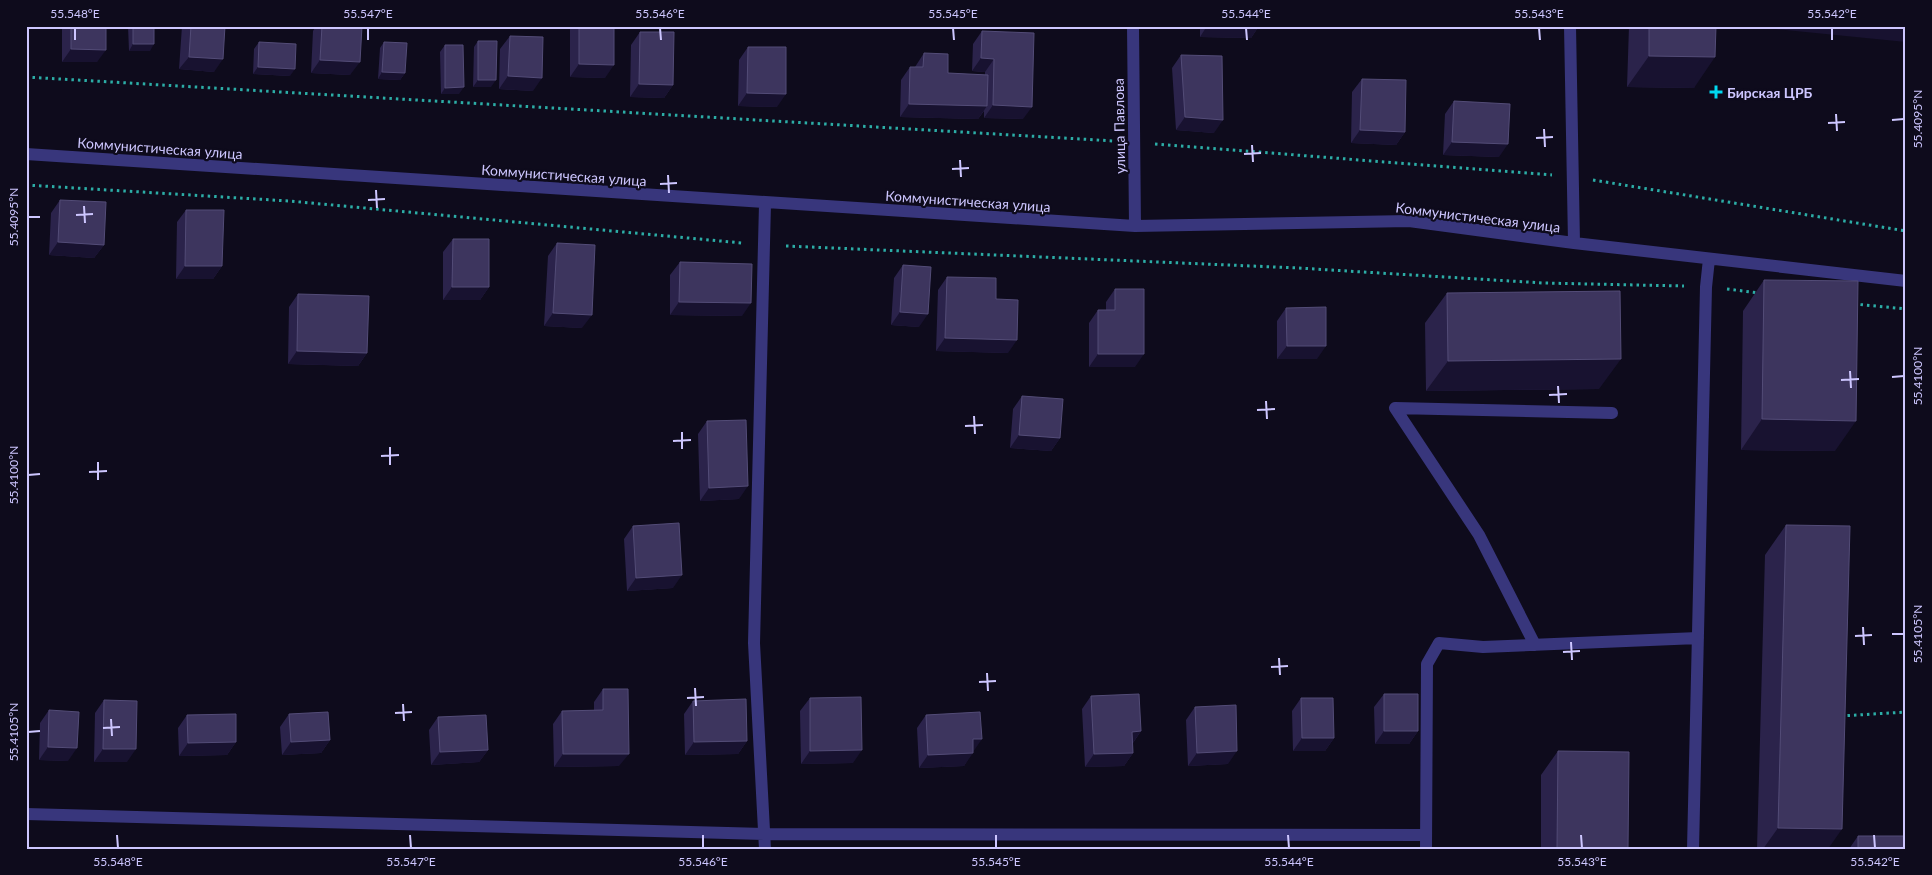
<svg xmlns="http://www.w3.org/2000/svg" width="1932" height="875" viewBox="0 0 1932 875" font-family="Lato,sans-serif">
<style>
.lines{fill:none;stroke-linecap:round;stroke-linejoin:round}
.path{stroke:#2cada6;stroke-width:3;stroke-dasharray:2.5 4;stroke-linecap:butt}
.minor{stroke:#38367c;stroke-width:12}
.wall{fill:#2b234b}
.shaded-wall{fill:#181230}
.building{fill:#3d355e;stroke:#534c77}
.ticks{fill:none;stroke:#cdc6ff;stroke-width:2}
.poi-dot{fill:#00d9f1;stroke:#0e0b1c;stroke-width:2}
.labels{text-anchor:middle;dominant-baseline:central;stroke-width:4.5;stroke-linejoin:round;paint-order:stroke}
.poi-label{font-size:14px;font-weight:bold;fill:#cdc6ff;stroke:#0e0b1c;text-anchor:start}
.street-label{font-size:14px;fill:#cdc6ff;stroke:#0e0b1c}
.neatline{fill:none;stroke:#cdc6ff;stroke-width:2}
.ticks-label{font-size:12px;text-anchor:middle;fill:#cdc6ff}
</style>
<rect width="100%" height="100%" fill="#0e0b1c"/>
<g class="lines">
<!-- path -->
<path class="path" d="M26,77L1114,141
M1155,144L1552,175
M1593,180L1906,231
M26,185L289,201L742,243
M786,246L1298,268L1543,283L1684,286
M1727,289L1759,293
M1854,304L1906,309
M1841,716L1906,712"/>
<!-- minor -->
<path class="minor" d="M1133,26L1135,226
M1570,26L1574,243
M26,154L1135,226L1409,221L1574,243L1906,281
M1535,645L1479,535L1395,408L1612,413
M26,814L765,834L1425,835
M765,849L754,643L765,204
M1426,849L1427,664L1439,643L1483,647L1698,638
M1693,849L1706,287L1709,259"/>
</g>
<!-- wall -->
<path class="wall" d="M62,26H106L97,62H62Z
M128,26H154L150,51H129Z
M182,26H225L214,72L179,69Z
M316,26H362L350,75L311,73L313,31Z
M572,26H614L605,78L570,77V29Z
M1200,26H1259L1251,38L1200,37Z
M1629,26H1716L1694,88L1627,87Z
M982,31L1023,119L984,118V111L978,119L900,117L901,80L910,67H915L924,53L948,73L985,75V72L972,71L973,44Z
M640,32L673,85L664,98L630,97L631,45Z
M510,36L533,91L499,89L500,49Z
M478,41L491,87H473L474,47Z
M259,42L290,76L253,74L254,49Z
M384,42L405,73L400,80L378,79L380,48Z
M445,45L459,94H441L440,52Z
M748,47L777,107L738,106L739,60Z
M1181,55L1214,133L1176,130L1172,68Z
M1362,79L1405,132L1396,145L1351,143L1352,92Z
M1454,101L1499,157L1443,155L1445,114Z
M60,200L104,245L94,258L49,255L51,213Z
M186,210L222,266L213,279H176L177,222Z
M453,239L489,287L480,300H443V252Z
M557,243L582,328L544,326L548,256Z
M680,262L742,316L670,315V275Z
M903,265L919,327L891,325L894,278Z
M947,277L996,299L1008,353L936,351L938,290Z
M1764,280L1835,451L1741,450L1743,311Z
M1115,289L1135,367H1089V323L1098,310H1106V302Z
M1447,293L1599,389L1426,391L1425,323Z
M298,294L367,353L358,366L288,364L289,307Z
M1286,308L1317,359H1277V321Z
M1022,396L1060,438L1051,451L1010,448L1013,409Z
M707,421L739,499L700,501L698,434Z
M1786,525L1828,849H1757L1765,555Z
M633,526L673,588L627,591L624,539Z
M603,689L619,766L554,767L553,724L562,711L594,710V702Z
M1384,694L1418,731L1409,744H1375L1374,707Z
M1091,696L1141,731L1133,743V753L1124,766L1085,767L1082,709Z
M810,698L853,763L801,764L800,711Z
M1301,698L1334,738L1325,751H1293L1292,711Z
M104,700L127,762H94L95,713Z
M693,701L747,741L738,754L685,755L684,714Z
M1195,707L1228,764L1188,766L1186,720Z
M49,710L68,761L39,760L40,723Z
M289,714L330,740L321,753L282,755L280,727Z
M187,715L236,742L227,755L179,756L178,728Z
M926,715L973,751L964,766L919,768L917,728Z
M438,717L488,750L479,762L431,765L429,730Z
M1558,751L1628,849H1541V775Z
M1858,836L1906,849H1849Z"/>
<!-- shaded-wall -->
<path class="shaded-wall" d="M1207,26H1259L1251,38L1200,37Z
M1745,26H1906V42Z
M133,44H154L150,51H129Z
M71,49L106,50L97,62H62Z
M1649,56L1715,57L1694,88L1627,87Z
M189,57L223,59L214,72L179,69Z
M981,58L994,59L985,72L972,71Z
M320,60L360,62L350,75L311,73Z
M579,64L614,65L605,78L570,77Z
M258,67L295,69L290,76L253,74Z
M382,72L405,73L400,80L378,79Z
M508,76L542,78L533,91L499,89Z
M478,80H496L491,87H473Z
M639,84L673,85L664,98L630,97Z
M464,87L459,94H441L445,88Z
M747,93L786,94L777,107L738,106Z
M909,104L987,106L978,119L900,117Z
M993,105L1032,107L1023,119L984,118Z
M1185,117L1223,120L1214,133L1176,130Z
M1360,130L1405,132L1396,145L1351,143Z
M1452,142L1508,144L1499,157L1443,155Z
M58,242L104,245L94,258L49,255Z
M185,266H222L213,279H176Z
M452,287H489L480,300H443Z
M679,302L751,303L742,316L670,315Z
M900,312L928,314L919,327L891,325Z
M553,313L592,315L582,328L544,326Z
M945,338L1017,340L1008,353L936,351Z
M1287,346H1326L1317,359H1277Z
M297,351L367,353L358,366L288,364Z
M1098,354H1144L1135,367H1089Z
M1621,359L1599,389L1426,391L1448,361Z
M1762,419L1856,421L1835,451L1741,450Z
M1019,435L1060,438L1051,451L1010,448Z
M748,486L739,499L700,501L709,488Z
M682,575L673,588L627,591L636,578Z
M1141,731L1132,744V732Z
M1384,731H1418L1409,744H1375Z
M1302,738H1334L1325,751H1293Z
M973,739H982L973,752Z
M330,740L321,753L282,755L291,742Z
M747,741L738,754L685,755L694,742Z
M236,742L227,755L179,756L188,743Z
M48,747L77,748L68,761L39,760Z
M103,749H136L127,762H94Z
M488,750L479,762L431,765L440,752Z
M862,750L853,763L801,764L810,751Z
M1237,751L1228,764L1188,766L1197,753Z
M973,753L964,766L919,768L928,755Z
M1133,753L1124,766L1085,767L1094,754Z
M563,754H629L619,766L554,767Z
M1778,828L1842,829L1828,849H1763Z"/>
<!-- building -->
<path class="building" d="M71,26H106V50L71,49Z
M133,26H154V44H133Z
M191,26H225L223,59L189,57Z
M322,26H362L360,62L320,60Z
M579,26H614V65L579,64Z
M1649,26H1716L1715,57L1649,56Z
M982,31L1034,33L1032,107L993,105L994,59L981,58Z
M640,32H674L673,85L639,84Z
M510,36L543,37L542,78L508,76Z
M478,41H497L496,80H478Z
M259,42L296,44L295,69L258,67Z
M384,42L407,43L405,73L382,72Z
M445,45H463L464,87L445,88Z
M748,47H786V94L747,93Z
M924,53L948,54V73L988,75L987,106L909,104L910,67H923Z
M1181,55L1222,56L1223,120L1185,117Z
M1362,79L1406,80L1405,132L1360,130Z
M1454,101L1510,104L1508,144L1452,142Z
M60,200L106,202L104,245L58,242Z
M186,210H224L222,266H185Z
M453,239H489V287H452Z
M557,243L595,245L592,315L553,313Z
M680,262L752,264L751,303L679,302Z
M903,265L931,267L928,314L900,312Z
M947,277L996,278V299L1018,300L1017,340L945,338Z
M1764,280L1858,281L1856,421L1762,419Z
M1115,289H1144V354H1098V310H1115Z
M1620,291L1621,359L1448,361L1447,293Z
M298,294L369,296L367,353L297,351Z
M1326,307V346H1287L1286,308Z
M1022,396L1063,399L1060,438L1019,435Z
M746,420L748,486L709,488L707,421Z
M679,523L682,575L636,578L633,526Z
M1786,525L1850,526L1842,829L1778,828Z
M603,689H628L629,754H563L562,711L603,710Z
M1139,694L1141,731L1132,732L1133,753L1094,754L1091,696Z
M1384,694H1418V731H1384Z
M861,697L862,750L810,751V698Z
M1301,698H1333L1334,738H1302Z
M746,699L747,741L694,742L693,701Z
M104,700L137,701L136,749H103Z
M1236,705L1237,751L1197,753L1195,707Z
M49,710L79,712L77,748L48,747Z
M328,712L330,740L291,742L289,714Z
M980,712L982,739H973V753L928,755L926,715Z
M236,714V742L188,743L187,715Z
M486,715L488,750L440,752L438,717Z
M1558,751L1629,752L1628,849H1557Z
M1858,836H1906V849H1858Z"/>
<!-- ticks -->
<path class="ticks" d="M75,28V40M368,28V40M660,28L661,40M953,28L954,40M1246,28L1247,40M1539,28L1540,40M1832,28V40M1836,114L1837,131M1892,120L1904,119M1828,123L1845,122M1544,129L1545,147M1536,138L1553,137M1252,145L1253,162M1244,154L1261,153M960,160L961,177M952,169L969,168M668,175L669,193M660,184L677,183M376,190L377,208M368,200L385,199M84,206L85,223M76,215L93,214M28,217H40M1850,371L1851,388M1892,377L1904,376M1841,380L1859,379M1558,386L1559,403M1549,395L1567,394M1266,401L1267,419M1257,410L1275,409M974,416L975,434M965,426L983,425M682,432V449M673,441L691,440M390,447V465M381,456L399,455M98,462V480M89,472L107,471M28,475L40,474M1863,627L1864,645M1892,634H1904M1855,636L1872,635M1571,642L1572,660M1563,652L1580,651M1279,658L1280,675M1271,667L1288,666M987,673L988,691M979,682L996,681M695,688L696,706M687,698L704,697M403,704L404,721M395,713L412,712M111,719L112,736M103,728L120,727M28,732L40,731M117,835L118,848M410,835L411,848M703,835V848M996,835V848M1288,835L1289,848M1581,835L1582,848M1874,835L1875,848"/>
<!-- markers -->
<path class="poi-dot" d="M1713.5 84.5h5v5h5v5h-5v5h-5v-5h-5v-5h5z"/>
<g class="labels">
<!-- poi labels -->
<g class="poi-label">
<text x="1727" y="92">Бирская ЦРБ</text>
</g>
<!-- street labels -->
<g class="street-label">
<text transform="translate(1119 126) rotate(-91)">улица Павлова</text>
<text transform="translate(160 148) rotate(4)">Коммунистическая улица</text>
<text transform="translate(564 175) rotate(4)">Коммунистическая улица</text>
<text transform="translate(968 201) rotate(4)">Коммунистическая улица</text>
<text transform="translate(1478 217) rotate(7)">Коммунистическая улица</text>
</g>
</g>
<!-- border -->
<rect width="1932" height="875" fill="none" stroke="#0e0b1c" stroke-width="55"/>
<rect x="28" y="28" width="1876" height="820" class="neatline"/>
<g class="ticks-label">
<text x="75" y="18">55.548°E</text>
<text x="368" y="18">55.547°E</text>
<text x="660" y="18">55.546°E</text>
<text x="953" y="18">55.545°E</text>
<text x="1246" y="18">55.544°E</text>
<text x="1539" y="18">55.543°E</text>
<text x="1832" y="18">55.542°E</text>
<text transform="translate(1918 119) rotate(-90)" y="4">55.4095°N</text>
<text transform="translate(14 217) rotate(-90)" y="4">55.4095°N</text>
<text transform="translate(1918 376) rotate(-90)" y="4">55.4100°N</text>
<text transform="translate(14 475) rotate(-90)" y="4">55.4100°N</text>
<text transform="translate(1918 634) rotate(-90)" y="4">55.4105°N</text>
<text transform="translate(14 732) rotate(-90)" y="4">55.4105°N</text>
<text x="118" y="866">55.548°E</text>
<text x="411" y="866">55.547°E</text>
<text x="703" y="866">55.546°E</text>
<text x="996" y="866">55.545°E</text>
<text x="1289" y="866">55.544°E</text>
<text x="1582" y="866">55.543°E</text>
<text x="1875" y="866">55.542°E</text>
</g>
</svg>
